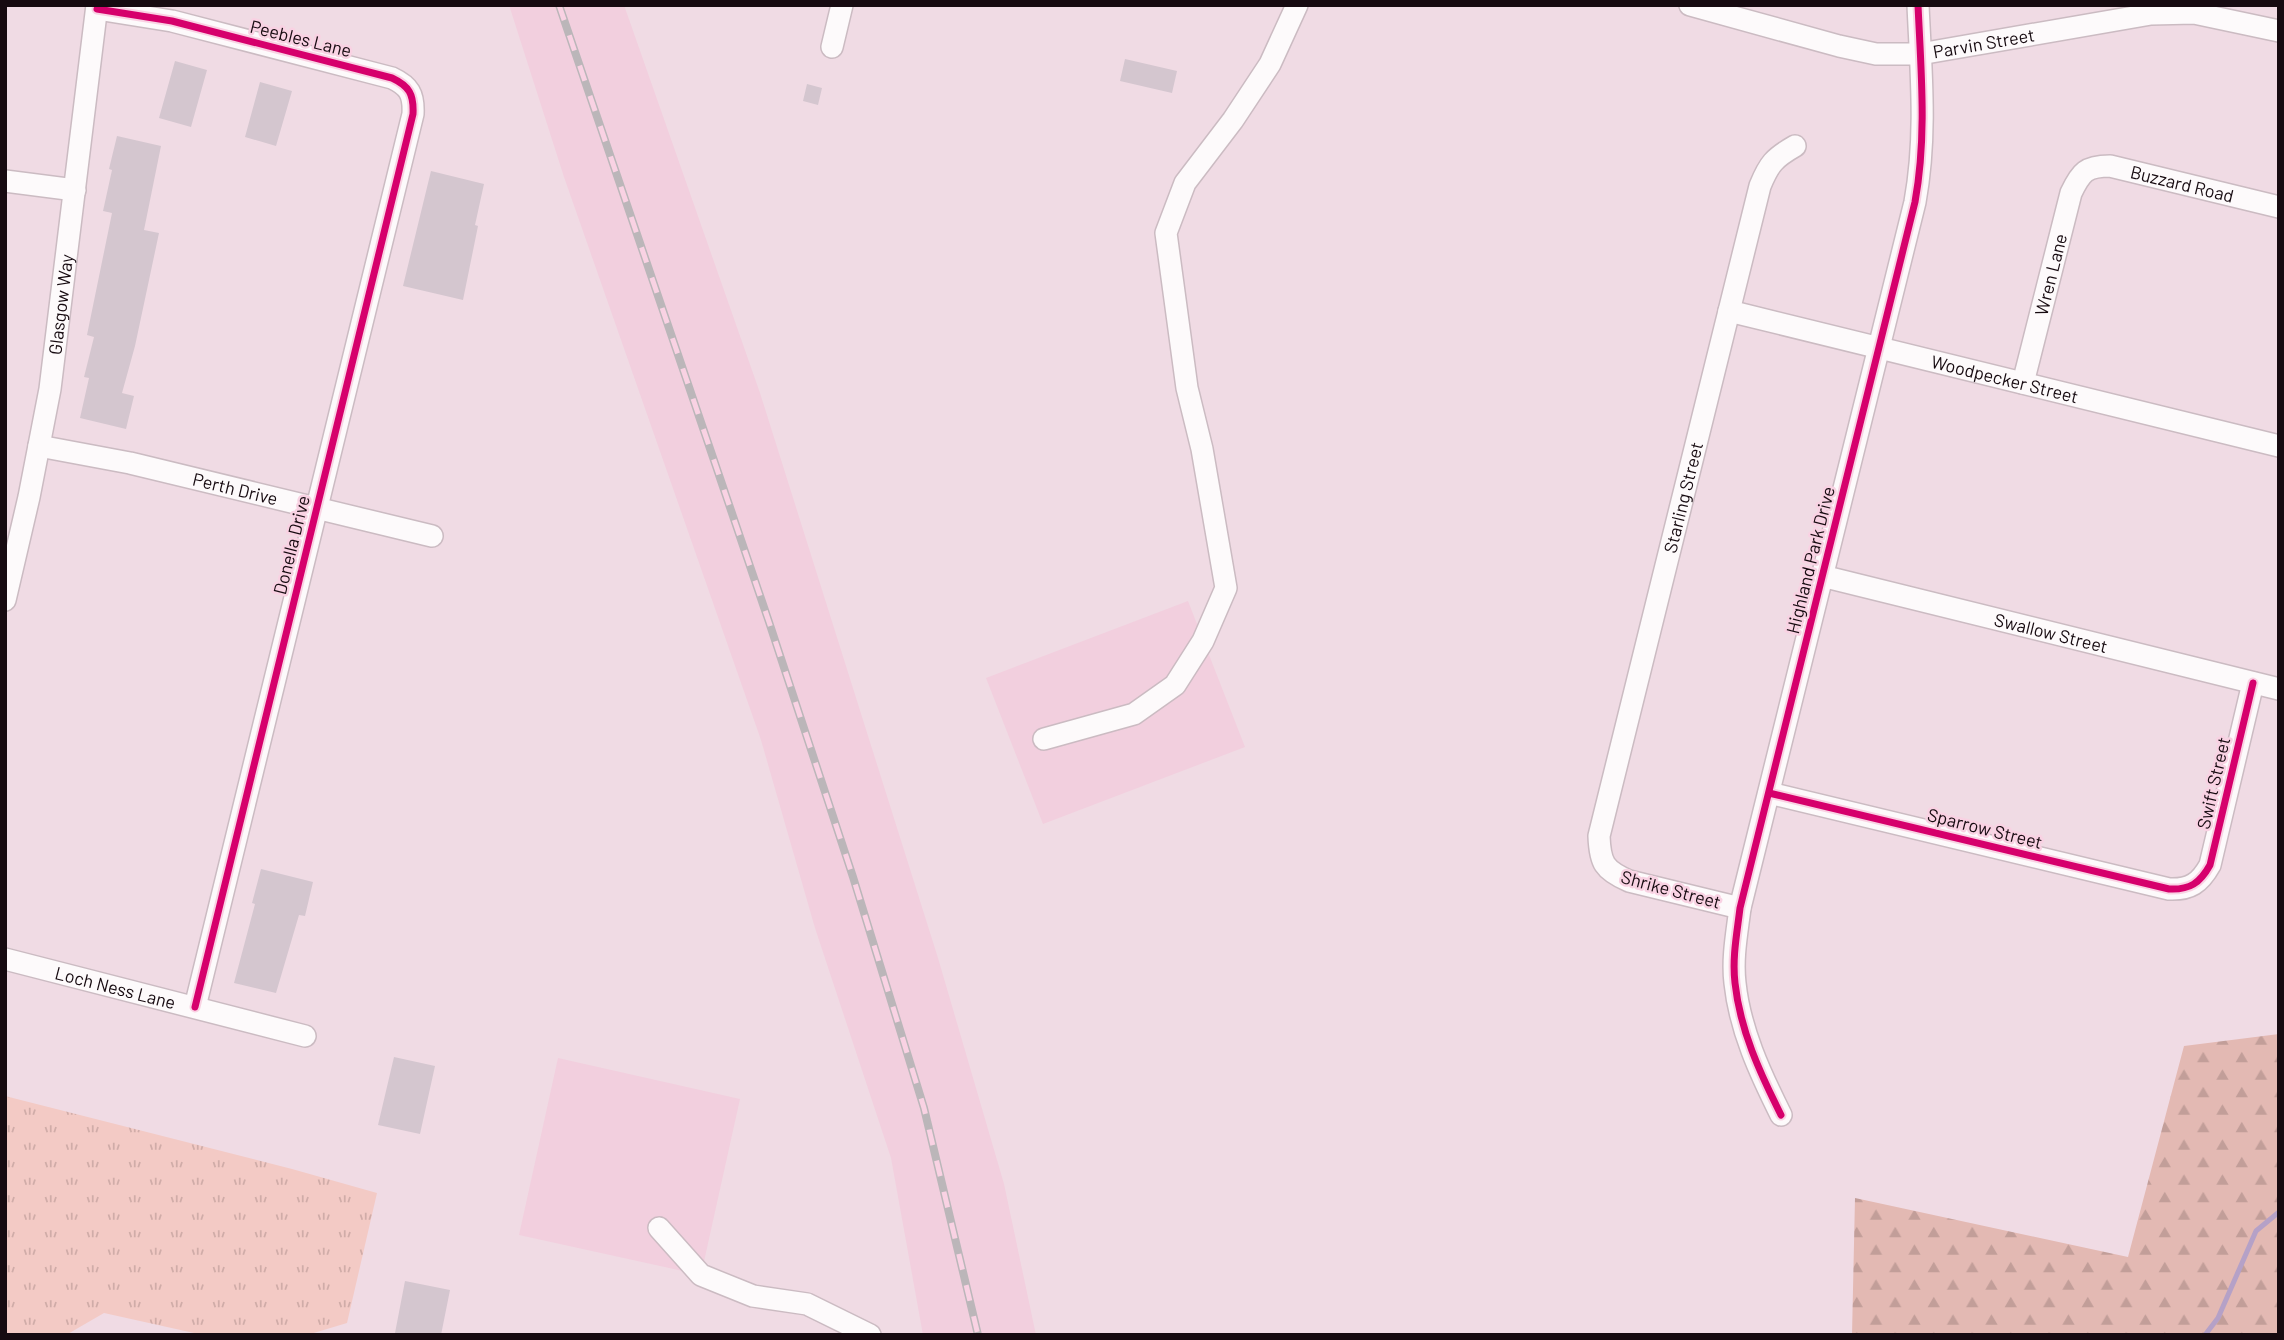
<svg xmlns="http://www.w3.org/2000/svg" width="2284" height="1340" viewBox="0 0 2284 1340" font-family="Barlow,sans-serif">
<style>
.built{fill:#f2cfde}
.grass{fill:url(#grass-tufts)}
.forest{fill:url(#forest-firs)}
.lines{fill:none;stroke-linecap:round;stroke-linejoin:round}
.stream{stroke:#b5a1c7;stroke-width:5}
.building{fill:#d4c6cf}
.minor-casing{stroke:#cbbbc2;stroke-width:24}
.minor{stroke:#fdfafb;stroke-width:21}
.rail-casing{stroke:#bbb6b9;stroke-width:8}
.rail{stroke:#f9d2e3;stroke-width:5;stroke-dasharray:16;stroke-linecap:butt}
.cycleway-casing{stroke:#f9d2e3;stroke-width:11}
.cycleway{stroke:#d6006c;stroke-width:7}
.labels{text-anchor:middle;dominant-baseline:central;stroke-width:5;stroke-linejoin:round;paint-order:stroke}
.street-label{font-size:18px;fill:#160a10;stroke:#f9d2e3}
</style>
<defs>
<pattern id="grass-tufts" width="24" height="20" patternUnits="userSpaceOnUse" patternTransform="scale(1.75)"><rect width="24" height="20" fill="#f3cac5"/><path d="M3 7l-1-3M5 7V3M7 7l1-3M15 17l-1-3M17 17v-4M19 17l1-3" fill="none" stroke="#d0aca8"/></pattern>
<pattern id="forest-firs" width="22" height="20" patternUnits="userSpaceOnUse" patternTransform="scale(1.75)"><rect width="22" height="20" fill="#e3b9b3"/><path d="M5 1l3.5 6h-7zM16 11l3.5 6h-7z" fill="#c29e99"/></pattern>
</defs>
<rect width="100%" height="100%" fill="#f0dbe4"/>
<!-- built -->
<path class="built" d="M509,5H624L760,393L938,958L1004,1184L1036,1335H923L891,1158L815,928L761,740L564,177Z
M1188,601L1245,747L1043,824L986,678Z
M558,1058L740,1099L701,1275L519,1235Z"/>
<!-- grass -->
<path class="grass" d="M5,1096L292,1169L377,1193L347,1323L307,1335H203L104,1313L66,1335H5Z"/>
<!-- forest -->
<path class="forest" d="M2279,1034V1335H1852L1855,1198L2128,1257L2184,1046Z"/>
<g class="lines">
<!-- stream -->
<path class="stream" d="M2205,1335L2218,1318L2256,1231L2279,1212"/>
</g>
<!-- building -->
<path class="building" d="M1125,59L1177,71L1172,93L1120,81Z
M175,61L207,70L191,127L159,118Z
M260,82L292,91L276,146L245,137Z
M807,84L822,88L818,105L803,101Z
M117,136L161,146L144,230L159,233L135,346L122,393L134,396L126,429L80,418L89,378L84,377L94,337L87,335L112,213L103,211L112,170L109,169Z
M431,171L484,184L475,225L478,226L463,300L403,286Z
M261,869L313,882L305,916L299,915L276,993L234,983L255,904L252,903Z
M394,1057L435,1066L420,1134L378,1125Z
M405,1281L450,1290L441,1335L395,1333Z"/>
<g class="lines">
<!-- minor casing -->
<g class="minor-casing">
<g id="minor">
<path id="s1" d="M1690,5L1839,46L1876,54H1920L2151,14L2194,13L2279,31"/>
<path d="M97,9L172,21L392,78C409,86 414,94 413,114L195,1007"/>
<path d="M832,47L842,5"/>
<path d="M5,181L75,190"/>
<path id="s2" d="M1729,311L2279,446"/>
<path id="s3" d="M2023,383L2071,193C2081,172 2086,166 2110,166L2279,207"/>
<path id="s4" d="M39,446L130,463L432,536"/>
<path id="s5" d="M1822,576L2279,689"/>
<path id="s6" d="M5,600L29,497L50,389L97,5"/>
<path d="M1044,739L1134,714L1175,685L1203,641L1226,588L1202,449L1187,388L1166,233L1185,183L1233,120L1270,64L1297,5"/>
<path d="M1769,793L2169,889C2190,890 2200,883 2210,865L2253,683"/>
<path id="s7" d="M1740,908L1629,881C1604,870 1600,863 1599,836L1760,186C1769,164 1774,158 1795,146"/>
<path id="s8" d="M5,959L305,1036"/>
<path d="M1781,1115C1760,1073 1740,1030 1735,983C1732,958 1737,933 1740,908L1915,202C1927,136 1921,72 1918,5"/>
<path d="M659,1228L701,1275L753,1296L807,1304L870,1335"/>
</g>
</g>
<!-- minor -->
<use href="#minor" class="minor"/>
<!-- rail casing -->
<g class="rail-casing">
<path id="rail" d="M559,5L769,622L853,877L924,1108L978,1335"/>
</g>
<!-- rail -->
<use href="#rail" class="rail"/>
<!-- cycleway casing -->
<g class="cycleway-casing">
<path id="cycleway" d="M97,9L172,21L392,78C409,86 414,94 413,114L195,1007
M1769,793L2169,889C2190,890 2200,883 2210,865L2253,683
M1781,1115C1760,1073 1740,1030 1735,983C1732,958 1737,933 1740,908L1915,202C1927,136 1921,72 1918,5"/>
</g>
<!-- cycleway -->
<use href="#cycleway" class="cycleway"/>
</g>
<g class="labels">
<!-- street labels -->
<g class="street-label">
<text transform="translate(301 38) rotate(14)">Peebles Lane</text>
<text stroke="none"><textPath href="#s1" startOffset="301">Parvin Street</textPath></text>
<text stroke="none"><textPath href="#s3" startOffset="322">Buzzard Road</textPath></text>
<text stroke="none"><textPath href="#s3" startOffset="112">Wren Lane</textPath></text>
<text stroke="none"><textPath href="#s6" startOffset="301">Glasgow Way</textPath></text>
<text stroke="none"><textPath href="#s2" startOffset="284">Woodpecker Street</textPath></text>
<text stroke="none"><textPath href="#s4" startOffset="201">Perth Drive</textPath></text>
<text stroke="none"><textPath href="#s7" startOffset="522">Starling Street</textPath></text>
<text transform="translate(291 545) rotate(-76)">Donella Drive</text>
<text transform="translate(1810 560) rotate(-76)">Highland Park Drive</text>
<text stroke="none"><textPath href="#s5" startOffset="236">Swallow Street</textPath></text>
<text transform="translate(2213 783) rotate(-77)">Swift Street</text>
<text transform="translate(1985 828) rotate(14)">Sparrow Street</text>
<text transform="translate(1671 889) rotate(15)">Shrike Street</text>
<text stroke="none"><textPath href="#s8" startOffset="114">Loch Ness Lane</textPath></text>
</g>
</g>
<!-- border -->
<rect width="2284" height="1340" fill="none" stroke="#160a10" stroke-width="14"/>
</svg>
